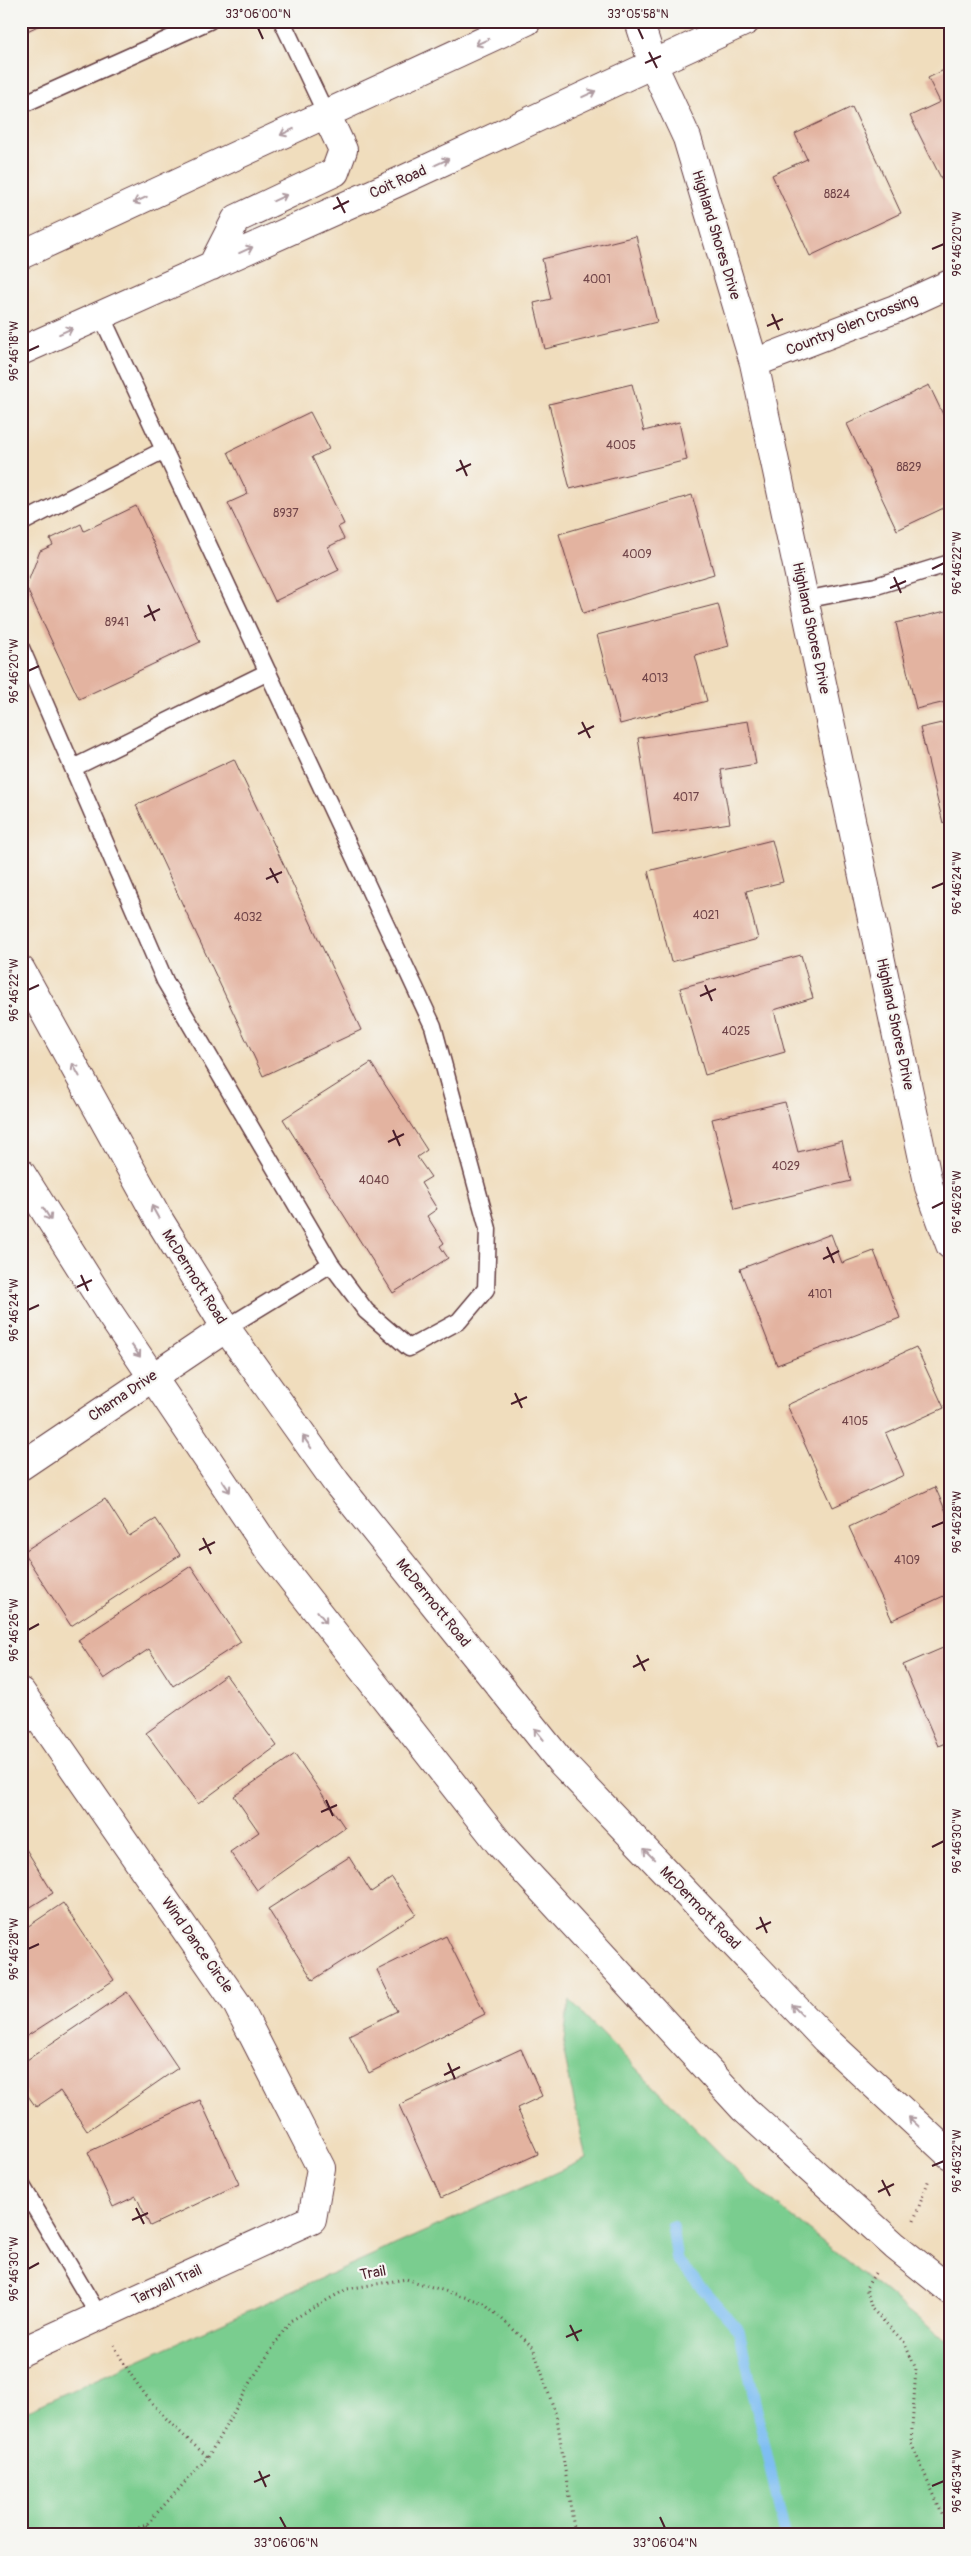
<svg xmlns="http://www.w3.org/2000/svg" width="971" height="2556" viewBox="0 0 971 2556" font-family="Pangolin,sans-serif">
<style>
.green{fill:#7acd8f;stroke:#62765d}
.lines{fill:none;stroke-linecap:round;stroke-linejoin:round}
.stream{stroke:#7ebef2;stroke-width:11}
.building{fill:#e3b3a0}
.service-casing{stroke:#633c41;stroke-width:19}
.minor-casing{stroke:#633c41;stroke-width:30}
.secondary-casing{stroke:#633c41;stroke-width:30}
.path{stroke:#633c41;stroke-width:3;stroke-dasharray:1 4;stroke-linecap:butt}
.service{stroke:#fff;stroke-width:16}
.minor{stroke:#fff;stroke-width:28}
.secondary{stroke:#fff;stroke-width:28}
.oneway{stroke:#ae9aa0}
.ticks{fill:none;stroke:#4a1f2b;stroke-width:2}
.labels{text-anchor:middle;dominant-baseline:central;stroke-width:4.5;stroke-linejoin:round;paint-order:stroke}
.number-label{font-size:12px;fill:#704448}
.street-label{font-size:15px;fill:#4a1f2b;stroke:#f6f6f2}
.neatline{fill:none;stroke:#4a1f2b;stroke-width:2}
.ticks-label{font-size:12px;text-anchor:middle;fill:#4a1f2b}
</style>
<rect width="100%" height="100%" fill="#f6f6f2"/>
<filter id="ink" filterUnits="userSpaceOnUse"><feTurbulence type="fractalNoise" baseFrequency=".02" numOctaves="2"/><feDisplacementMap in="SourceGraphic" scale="10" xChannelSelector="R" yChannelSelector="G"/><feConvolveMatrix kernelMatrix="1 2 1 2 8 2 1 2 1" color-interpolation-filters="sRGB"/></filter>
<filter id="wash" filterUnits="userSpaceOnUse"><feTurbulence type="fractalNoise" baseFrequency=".0096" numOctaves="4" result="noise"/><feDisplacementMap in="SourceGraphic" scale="20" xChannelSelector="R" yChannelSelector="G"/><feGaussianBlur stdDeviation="1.12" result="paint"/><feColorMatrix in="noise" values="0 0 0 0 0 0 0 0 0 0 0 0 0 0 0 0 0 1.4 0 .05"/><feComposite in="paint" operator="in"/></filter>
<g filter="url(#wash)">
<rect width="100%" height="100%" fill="#f0ddbd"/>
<!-- green -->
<path class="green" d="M569,2000L747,2181L950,2344V2535H21V2413L586,2159L563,2048Z"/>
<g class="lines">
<!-- stream -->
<path class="stream" d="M672,2226L677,2260L739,2330L785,2535"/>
</g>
<g id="blocks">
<!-- building -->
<path class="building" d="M21,21H48L21,34Z
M950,67V196L910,116L940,102L928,78Z
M852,107L901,213L810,256L772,175L807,159L795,134Z
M636,236L657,322L545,349L534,303L551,299L542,259Z
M632,384L644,431L679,422L687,460L570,489L549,404Z
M929,385L950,429V505L897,530L847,424Z
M310,412L329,449L312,457L344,524L338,527L344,539L328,547L339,570L275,601L228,503L248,494L228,452Z
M692,495L714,574L583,613L559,534Z
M136,506L200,642L79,699L26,587L40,551L53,545L50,539L81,524L84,531Z
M718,604L729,646L695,655L707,701L620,724L597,635Z
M950,610V701L916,709L896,623Z
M748,721L756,764L721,770L730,823L653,835L638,738Z
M950,721V821L943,823L920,728Z
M234,759L361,1030L263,1076L136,805Z
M772,840L783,882L746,891L758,939L671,962L648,871Z
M801,955L813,998L774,1010L785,1052L705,1075L680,988Z
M371,1063L427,1150L417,1157L431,1177L421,1183L437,1209L427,1216L444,1243L440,1246L448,1258L393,1293L283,1119Z
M785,1102L798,1152L842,1141L851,1181L735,1209L712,1119Z
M831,1234L842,1263L874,1251L900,1318L777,1365L740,1269Z
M916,1347L944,1408L886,1434L904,1475L833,1507L787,1405Z
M935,1487L947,1514L950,1513V1593L892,1620L849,1527Z
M105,1499L129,1536L156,1519L180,1555L71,1626L23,1552Z
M191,1566L241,1642L173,1686L149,1649L104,1679L78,1640Z
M950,1645V1741L938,1746L903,1665Z
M226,1675L277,1746L198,1804L146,1733Z
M295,1754L345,1828L257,1890L230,1852L259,1832L234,1796Z
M21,1841L53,1893L21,1913Z
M349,1857L371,1892L392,1878L416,1914L313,1980L268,1909Z
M63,1903L114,1980L21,2040V1931Z
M446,1936L485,2014L369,2073L349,2035L397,2011L377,1970Z
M127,1992L178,2068L87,2131L60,2091L36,2107L21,2086V2064Z
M521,2049L542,2096L517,2108L538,2154L441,2198L399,2105Z
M200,2100L239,2184L150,2226L136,2196L113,2207L88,2152Z"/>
</g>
</g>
<g filter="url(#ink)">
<use href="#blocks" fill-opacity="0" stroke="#633c41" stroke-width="1"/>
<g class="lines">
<!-- service casing -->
<g class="service-casing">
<path id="service" d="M282,21L326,114
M21,105L209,21
M101,315L433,1026L488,1229L486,1289L459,1321L409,1348L366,1311L331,1264L226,1328
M21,523L164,450
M804,600L876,586L950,563
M21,648L165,981L331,1264
M73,768L268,672
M21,2184L99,2316"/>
</g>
<!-- minor casing -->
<g class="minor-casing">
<path id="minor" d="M639,21L653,65L687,138L754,363L929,1187L950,1245
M754,363L895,309L950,284
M21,1466L226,1328
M21,1692L237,2004L321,2168L312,2219L21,2352"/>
</g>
<!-- secondary casing -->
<g class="secondary-casing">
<path id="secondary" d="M21,255L527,21
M212,266L236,219L335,172L343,150L326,114
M21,351L394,184L746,21
M21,970L158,1218L226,1328L336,1482L560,1761L825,2039L950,2155
M21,1173L108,1311L268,1549L499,1843L744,2109L895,2246L950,2290"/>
</g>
<!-- path -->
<path class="path" d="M914,2220L929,2179
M875,2273L866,2288L872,2309L904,2342L916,2369L911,2443L950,2531
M114,2345C139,2394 167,2422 208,2457
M146,2525L159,2535
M120,2535L146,2525L208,2457L255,2375L290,2321L347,2289L406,2279L484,2303L533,2347L557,2418L575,2535"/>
<!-- service -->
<use href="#service" class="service"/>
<!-- minor -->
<use href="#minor" class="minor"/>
<!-- secondary -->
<use href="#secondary" class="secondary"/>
</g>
<!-- one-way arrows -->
<defs><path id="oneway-shaft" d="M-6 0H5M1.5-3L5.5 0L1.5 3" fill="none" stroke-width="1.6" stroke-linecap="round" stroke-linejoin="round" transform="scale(1.25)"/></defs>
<g class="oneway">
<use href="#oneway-shaft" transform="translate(482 42) rotate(155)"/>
<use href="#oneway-shaft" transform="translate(589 94) rotate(-25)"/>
<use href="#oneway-shaft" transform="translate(287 132) rotate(155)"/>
<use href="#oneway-shaft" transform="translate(442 162) rotate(-25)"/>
<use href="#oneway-shaft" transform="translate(280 198) rotate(-25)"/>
<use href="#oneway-shaft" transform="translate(140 200) rotate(155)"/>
<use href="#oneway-shaft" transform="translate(246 250) rotate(-24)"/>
<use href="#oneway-shaft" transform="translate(66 331) rotate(-24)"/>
<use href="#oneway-shaft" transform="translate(76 1070) rotate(-119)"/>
<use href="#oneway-shaft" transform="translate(155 1212) rotate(-119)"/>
<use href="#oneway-shaft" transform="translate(47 1214) rotate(58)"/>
<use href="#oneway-shaft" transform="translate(136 1351) rotate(55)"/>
<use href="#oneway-shaft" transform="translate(307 1442) rotate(-125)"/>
<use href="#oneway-shaft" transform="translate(226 1486) rotate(56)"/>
<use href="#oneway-shaft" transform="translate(322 1617) rotate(52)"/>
<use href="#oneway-shaft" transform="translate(539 1734) rotate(-129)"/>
<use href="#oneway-shaft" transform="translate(649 1854) rotate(-134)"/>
<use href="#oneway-shaft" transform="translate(797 2010) rotate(-134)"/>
<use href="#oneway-shaft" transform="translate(914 2122) rotate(-137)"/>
</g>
</g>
<!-- ticks -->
<path class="ticks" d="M258,28L263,39M638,28L643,39M649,52L657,68M645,63L661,56M337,197L345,213M333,209L349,201M932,249L944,244M772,314L779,330M767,326L783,319M28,351L39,346M460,460L467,476M456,471L471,464M932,569L944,563M894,577L901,593M890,588L906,581M148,605L155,621M144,617L160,609M28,671L39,666M582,722L590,738M578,734L594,726M270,868L278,883M266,879L282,872M932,888L944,883M705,985L712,1001M28,990L39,985M700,996L716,989M393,1130L400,1146M388,1142L404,1134M932,1208L944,1202M827,1247L834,1263M823,1259L839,1251M81,1275L88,1291M77,1287L92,1280M28,1310L39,1305M515,1393L522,1408M511,1404L527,1397M932,1527L944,1522M203,1538L211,1554M199,1550L215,1542M28,1630L39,1624M637,1655L645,1671M633,1667L649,1659M326,1800L333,1816M321,1812L337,1805M932,1847L944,1841M760,1917L767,1933M756,1929L771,1922M28,1949L39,1944M448,2063L455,2079M444,2075L460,2067M932,2166L944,2161M882,2180L890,2196M878,2192L894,2184M136,2208L144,2224M132,2220L148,2213M28,2269L39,2263M570,2325L578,2341M566,2337L582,2330M259,2471L266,2487M254,2482L270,2475M932,2486L944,2481M280,2517L286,2528M660,2517L665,2528"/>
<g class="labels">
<!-- number labels -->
<g class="number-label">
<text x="837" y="194">8824</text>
<text x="597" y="279">4001</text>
<text x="621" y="445">4005</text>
<text x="909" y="467">8829</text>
<text x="286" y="513">8937</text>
<text x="637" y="554">4009</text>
<text x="117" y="622">8941</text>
<text x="655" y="678">4013</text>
<text x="686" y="797">4017</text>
<text x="706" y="915">4021</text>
<text x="248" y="917">4032</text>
<text x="736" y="1031">4025</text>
<text x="786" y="1166">4029</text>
<text x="374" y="1180">4040</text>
<text x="820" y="1294">4101</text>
<text x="855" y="1421">4105</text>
<text x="907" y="1560">4109</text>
</g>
<!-- street labels -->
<g class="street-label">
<text transform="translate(398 182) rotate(-24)">Coit Road</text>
<text transform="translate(716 235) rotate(73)">Highland Shores Drive</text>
<text transform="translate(852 325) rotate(-22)">Country Glen Crossing</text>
<text transform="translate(811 628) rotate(78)">Highland Shores Drive</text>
<text transform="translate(895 1024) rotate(78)">Highland Shores Drive</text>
<text transform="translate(194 1277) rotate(58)">McDermott Road</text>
<text transform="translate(123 1396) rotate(-34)">Chama Drive</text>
<text transform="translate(433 1603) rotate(51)">McDermott Road</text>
<text transform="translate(700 1908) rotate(46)">McDermott Road</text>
<text transform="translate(197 1945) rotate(55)">Wind Dance Circle</text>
<text transform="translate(373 2273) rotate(-10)">Trail</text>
<text transform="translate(167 2285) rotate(-25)">Tarryall Trail</text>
</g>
</g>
<!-- margin -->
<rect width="971" height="2556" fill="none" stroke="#f6f6f2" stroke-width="55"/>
<rect x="28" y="28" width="916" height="2500" class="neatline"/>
<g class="ticks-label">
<text x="258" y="18">33°06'00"N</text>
<text x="638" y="18">33°05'58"N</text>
<text transform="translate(957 244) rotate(-90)" y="4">96°46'20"W</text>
<text transform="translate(14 351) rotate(-90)" y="4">96°46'18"W</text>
<text transform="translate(957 563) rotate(-90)" y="4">96°46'22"W</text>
<text transform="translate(14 671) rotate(-90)" y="4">96°46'20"W</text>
<text transform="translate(957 883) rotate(-90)" y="4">96°46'24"W</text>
<text transform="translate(14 990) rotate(-90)" y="4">96°46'22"W</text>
<text transform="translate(957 1202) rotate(-90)" y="4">96°46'26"W</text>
<text transform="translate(14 1310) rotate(-90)" y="4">96°46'24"W</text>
<text transform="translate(957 1522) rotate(-90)" y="4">96°46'28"W</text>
<text transform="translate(14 1630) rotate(-90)" y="4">96°46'26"W</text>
<text transform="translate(957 1841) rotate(-90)" y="4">96°46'30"W</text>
<text transform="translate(14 1949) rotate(-90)" y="4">96°46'28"W</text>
<text transform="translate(957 2161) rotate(-90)" y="4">96°46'32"W</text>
<text transform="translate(14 2269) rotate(-90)" y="4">96°46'30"W</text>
<text transform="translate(957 2481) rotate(-90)" y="4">96°46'34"W</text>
<text x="286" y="2547">33°06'06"N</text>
<text x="665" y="2547">33°06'04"N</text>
</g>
</svg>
